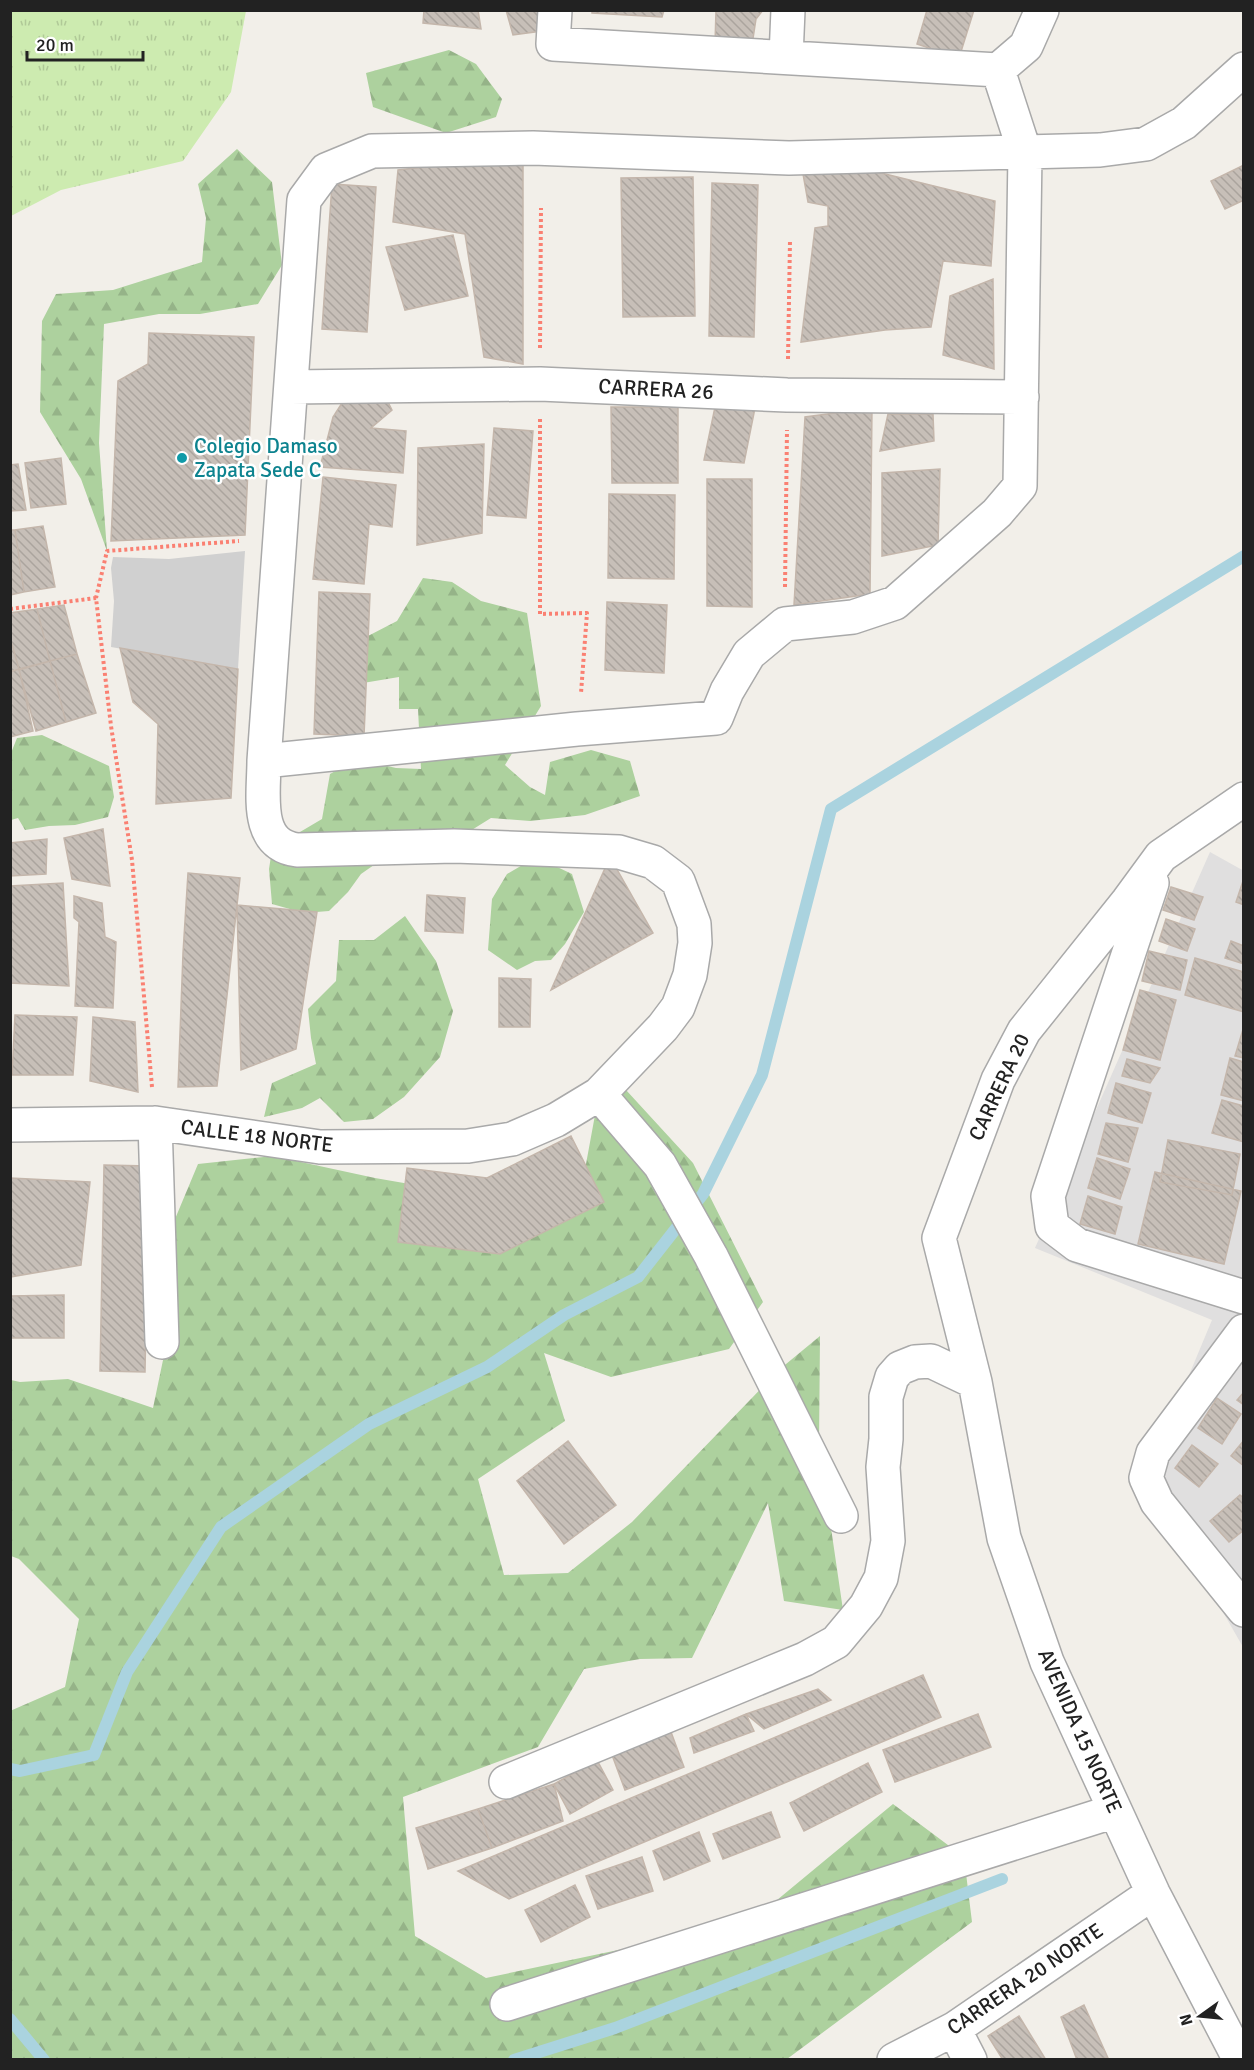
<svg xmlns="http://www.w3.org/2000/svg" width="1254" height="2070" viewBox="0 0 1254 2070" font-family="Signika,sans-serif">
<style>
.residential{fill:#e0dfdf}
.religious{fill:#d0d0d0}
.grass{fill:url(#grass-tufts)}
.forest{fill:url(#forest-firs)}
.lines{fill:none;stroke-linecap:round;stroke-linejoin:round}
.stream{stroke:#aad3df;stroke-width:12}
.building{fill:url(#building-back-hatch);stroke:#c4b6ab;stroke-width:1.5}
.minor-casing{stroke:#a9a9a9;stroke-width:36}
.path{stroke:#fa8072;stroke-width:4;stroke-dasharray:3 3;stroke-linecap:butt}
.minor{stroke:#fff;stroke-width:33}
.culture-dot{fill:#0f9aa8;stroke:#fff;stroke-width:2}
.labels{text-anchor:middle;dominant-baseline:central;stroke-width:5;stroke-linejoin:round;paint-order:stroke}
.street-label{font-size:21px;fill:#222;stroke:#fff}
.culture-label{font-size:21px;fill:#0d838f;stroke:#fff;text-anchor:start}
</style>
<defs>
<pattern id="grass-tufts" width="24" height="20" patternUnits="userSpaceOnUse" patternTransform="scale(1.5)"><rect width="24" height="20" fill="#cdebb0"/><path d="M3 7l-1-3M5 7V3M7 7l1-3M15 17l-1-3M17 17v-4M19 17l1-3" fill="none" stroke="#b0c997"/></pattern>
<pattern id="forest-firs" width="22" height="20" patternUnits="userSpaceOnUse" patternTransform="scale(1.5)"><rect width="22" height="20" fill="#add19e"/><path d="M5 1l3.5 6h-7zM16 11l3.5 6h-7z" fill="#95b388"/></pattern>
<pattern id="building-back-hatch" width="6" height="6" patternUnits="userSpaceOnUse" patternTransform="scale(1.5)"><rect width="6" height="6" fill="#c7bfb8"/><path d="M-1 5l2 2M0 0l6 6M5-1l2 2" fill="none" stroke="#aba49e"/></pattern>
</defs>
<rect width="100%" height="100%" fill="#f2efe9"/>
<!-- residential -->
<path class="residential" d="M1210,852L1244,871L1243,1647L1146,1478L1212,1320L1035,1248Z"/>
<!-- religious -->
<path class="religious" d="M245,551L238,669L111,647L114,601L111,568L113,557L169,559Z"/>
<!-- grass -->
<path class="grass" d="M11,10H246V11L231,92L183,161L61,190L11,216Z"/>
<!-- forest -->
<path class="forest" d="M449,50L476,64L502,99L496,117L446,133L373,107L366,73Z
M237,149L272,182L282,265L258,304L200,314H159L104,324L99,443L107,551L81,479L40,412L42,321L56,294L113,290L202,262L206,218L198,184Z
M423,578L452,582L481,601L527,613L541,706L505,765L530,787L545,795L550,762L591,750L630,761L640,796L585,815L530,821L491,818L438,851H394L361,874L348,892L329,911L304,913L272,904L269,869L271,856L300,832L322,819L330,774L357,759L396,768L421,769L418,709H399V677L357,684L368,636L397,621Z
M42,735L109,766L114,797L108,817L75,825L49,826L25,830L18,818L11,820V753L17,738Z
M536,857L572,874L584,912L565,944L551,960L535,961L517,970L488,950L492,899L507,874Z
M405,916L436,961L453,1011L440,1057L404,1097L373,1119L344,1122L320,1098L302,1108L264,1117L272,1083L316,1064L311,1038L308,1009L336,981L339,940H374Z
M604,1066L693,1163L763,1302L729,1349L611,1377L544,1353L565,1421L478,1479L504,1575L568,1573L632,1522L780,1369L820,1336L819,1446L843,1610L784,1601L768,1503L692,1658L640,1659L584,1669L538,1747L403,1797L415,1936L486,1978L637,1946L771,1905L893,1804L964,1857L972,1922L787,2059H11L10,1711L65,1687L79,1619L19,1559L11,1556V1380L20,1382L68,1379L153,1408L172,1317L175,1219L198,1164L273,1156L375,1178L496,1199L586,1164Z"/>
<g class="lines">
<!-- stream -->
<path class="stream" d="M10,1769L20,1771L94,1755L127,1672L221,1527L369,1424L487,1367L564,1315L638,1277L703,1194L762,1075L831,809L1244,556
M10,2019L44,2060
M514,2060L615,2028L1002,1879"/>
</g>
<!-- building -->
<path class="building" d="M424,10H478L481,29L423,23Z
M506,10H542V31L513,35Z
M592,10H664L662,17L592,13Z
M716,10H763L756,19L752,45L715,44Z
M927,10H974L959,58L917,44Z
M523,156V364L484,357L465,234L393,222L398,170Z
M1244,165V200L1225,209L1211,181Z
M869,170L995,201L991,266L943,261L931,327L885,330L801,342L815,228L828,226V206L808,202L803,174Z
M693,177L695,316L623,317L621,178Z
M712,183L758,185L754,337L709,336Z
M332,184L376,187L367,332L322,329Z
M453,235L468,296L405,310L386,247Z
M993,279L994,369L943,355L950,296Z
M149,333L254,337L245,535L111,541L118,381L148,364Z
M387,400L392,410L371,428L406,431L403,473L320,467L333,417L342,403Z
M611,407H678V483H612Z
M715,407L755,408L744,463L704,460Z
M872,408L870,594L794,605L805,417Z
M888,414H933L934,441L880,451Z
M494,428L533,431L526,518L487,515Z
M484,444L482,533L417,545L418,448Z
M61,458L66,504L31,508L25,463Z
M18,464L26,510L10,511V465Z
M940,469L938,545L882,556V473Z
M323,477L396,485L392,527L369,524L364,584L313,579Z
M707,479H752V607L707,606Z
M609,494L675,495L674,579L608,578Z
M43,526L55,587L24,592L15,530Z
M10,530H15L24,592L10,595Z
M319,592L370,594L364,736L314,734Z
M607,602L667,605L664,673L605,670Z
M64,605L77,654L50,661L37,609Z
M37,609L50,661L19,669L10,638V613Z
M10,638L19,669L10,672Z
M120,648L238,669L231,798L156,804L158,724L133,702Z
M77,654L96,713L66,722L50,661Z
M50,661L66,722L36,731L19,670Z
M19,669L33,731L10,737V672Z
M103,829L110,886L72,879L64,838Z
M47,839L46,874L10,876V843Z
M610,857L653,933L551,990Z
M188,873L240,878L217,1086L178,1087L183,953Z
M1244,878V905L1236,902Z
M63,883L69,986L10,983V886Z
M1171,887L1203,897L1194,920L1163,910Z
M427,895L465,898L463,933L425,931Z
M74,896L102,903L105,937L116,942L113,1008L75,1006L79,922L74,918Z
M237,905L317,912L296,1049L241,1070Z
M1166,919L1195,929L1187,951L1159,941Z
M1231,941L1244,946V964L1225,958Z
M1149,951L1187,960L1180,990L1142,981Z
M1195,958L1244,972V1012L1185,995Z
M499,978L531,979L530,1027H499Z
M1140,990L1176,1000L1160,1060L1123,1050Z
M15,1015L77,1017L73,1075H12Z
M93,1017L135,1022L138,1092L90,1081Z
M1244,1026V1058L1235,1056Z
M1230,1058L1244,1062V1101L1221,1095Z
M1127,1059L1160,1068L1150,1083L1122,1076Z
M1116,1083L1151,1093L1142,1123L1108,1113Z
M1222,1100L1244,1106V1142L1212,1133Z
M1106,1123L1138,1128L1128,1162L1098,1154Z
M571,1136L604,1202L500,1254L398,1242L407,1168L487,1178Z
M1168,1140L1240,1154L1232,1195L1160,1182Z
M1097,1158L1130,1169L1120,1199L1088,1188Z
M104,1165L149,1166L145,1372L100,1371Z
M1155,1172L1241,1191L1224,1264L1138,1244Z
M10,1178L90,1182L81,1265L10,1277Z
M1088,1196L1122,1207L1115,1234L1080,1224Z
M64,1295V1338H10V1296Z
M1244,1392V1405L1237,1400Z
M1217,1398L1241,1414L1222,1444L1198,1428Z
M1244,1440V1466L1231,1456Z
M568,1441L616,1505L564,1544L517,1481Z
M1192,1445L1218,1464L1199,1487L1175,1468Z
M1240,1495L1244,1498V1530L1229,1542L1210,1521Z
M923,1675L941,1717L509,1899L458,1871Z
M818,1689L831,1700L764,1729L746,1714Z
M746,1714L754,1731L694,1753L690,1738Z
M978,1714L991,1747L895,1782L883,1750Z
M671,1732L684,1767L625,1790L612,1755Z
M597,1760L613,1790L570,1814L554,1784Z
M868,1763L882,1792L804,1831L790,1803Z
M554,1784L563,1821L492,1848L478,1809Z
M478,1809L492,1848L428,1869L416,1828Z
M771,1812L780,1837L723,1859L713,1834Z
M699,1832L710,1861L664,1880L653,1851Z
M642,1857L653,1891L598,1909L586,1876Z
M575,1885L590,1917L541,1942L525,1910Z
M1084,2005L1108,2058L1077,2060L1061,2017Z
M1019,2016L1046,2060H1003L988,2036Z"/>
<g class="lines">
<!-- minor casing -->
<g class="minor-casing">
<path id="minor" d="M555,10L553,44L998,70L1026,46L1042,10
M786,57L788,10
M291,387L540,384L787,395L1022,397
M264,761L577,729L716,718L727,691L749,654L785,624L853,617L895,603L997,513L1020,486L1025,153L998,70
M1152,883L1048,1196L1052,1226L1077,1245L1244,1297
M599,1094L660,1165L711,1256L841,1516
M155,1123L162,1342
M10,1125L155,1123L320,1147L468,1146L512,1139L556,1120L599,1094L663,1027L678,1007L690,975L695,943L694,924L678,881L653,862L619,852L454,846L297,850C254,844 264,794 264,761L304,200L326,170L372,151L533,148L789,158L1100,150L1146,144L1184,123L1244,69
M1244,1331L1153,1453L1146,1478L1157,1502L1244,1610
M506,1782L805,1659L836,1642L866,1606L881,1578L888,1541L883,1467L886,1439V1397L892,1377L900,1368L915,1362L931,1361L975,1382
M507,2004L1115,1811
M954,2029L970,2060
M894,2060L954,2029L1153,1893
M1240,2060L1153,1893L1047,1662L1004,1538L975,1382L939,1238L998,1080L1024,1031L1128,901L1161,856L1244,799"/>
</g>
<!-- path -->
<path class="path" d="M540,348L541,208
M788,359L790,241
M540,419V614L587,613L581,693
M785,587L787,430
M10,609L96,598
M152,1087L132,860L111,726L96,598L107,551L239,541"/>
<!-- minor -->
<use href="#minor" class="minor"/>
</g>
<!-- markers -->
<circle class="culture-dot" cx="182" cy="458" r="6"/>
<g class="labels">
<!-- street labels -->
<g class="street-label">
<text transform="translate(656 389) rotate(3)">CARRERA 26</text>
<text transform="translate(999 1087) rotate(-65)">CARRERA 20</text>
<text transform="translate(257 1136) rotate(7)">CALLE 18 NORTE</text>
<text transform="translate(1080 1731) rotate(66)">AVENIDA 15 NORTE</text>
<text transform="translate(1025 1979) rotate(-34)">CARRERA 20 NORTE</text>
</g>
<!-- culture labels -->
<g class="culture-label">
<text x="194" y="446">Colegio Damaso<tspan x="194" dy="24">Zapata Sede C</tspan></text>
</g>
</g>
<!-- border -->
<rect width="1254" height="2070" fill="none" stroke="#222222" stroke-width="24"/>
<!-- north arrow -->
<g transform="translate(1200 2016) rotate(255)" stroke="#ffffff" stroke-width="4.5" paint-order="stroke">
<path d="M0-4.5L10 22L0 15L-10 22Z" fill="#222222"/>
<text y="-9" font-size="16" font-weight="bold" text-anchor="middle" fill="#222222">N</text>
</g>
<!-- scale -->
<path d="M27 51v9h116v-9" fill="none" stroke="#222222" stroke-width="3"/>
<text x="36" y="51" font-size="18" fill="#222222" stroke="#ffffff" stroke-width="4.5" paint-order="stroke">20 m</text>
</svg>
